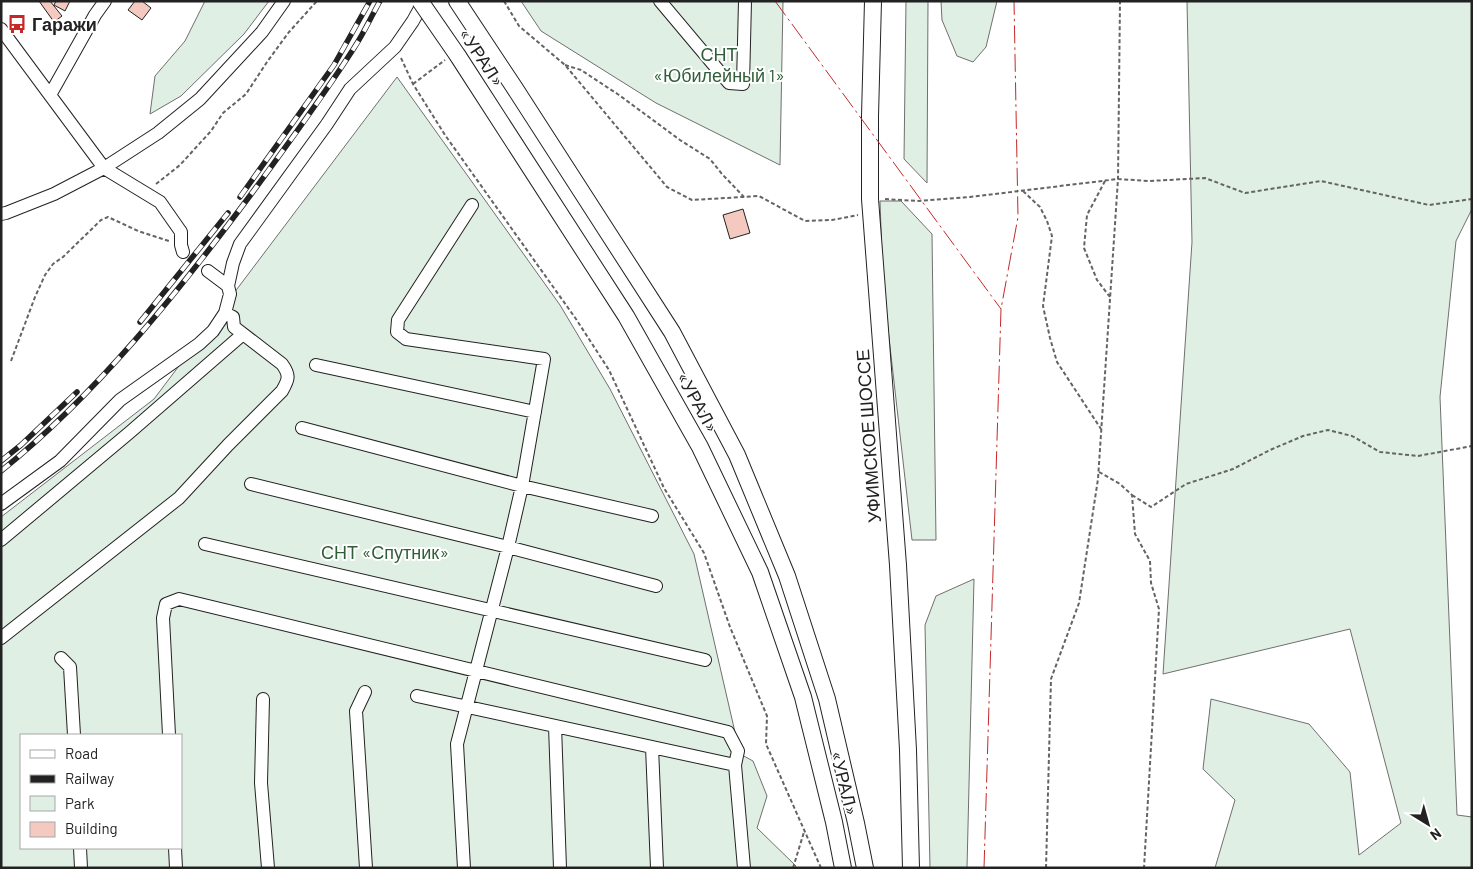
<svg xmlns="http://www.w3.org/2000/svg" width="1473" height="869" viewBox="0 0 1473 869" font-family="Barlow,sans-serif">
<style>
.green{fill:#e0efe3;stroke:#6f6f6f;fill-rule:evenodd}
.building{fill:#f3c9c0;stroke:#222}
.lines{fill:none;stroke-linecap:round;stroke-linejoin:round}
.minor-casing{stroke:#222;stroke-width:14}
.major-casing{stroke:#222;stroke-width:18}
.path{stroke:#646464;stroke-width:2;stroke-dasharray:4 2.5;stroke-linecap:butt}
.minor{stroke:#fff;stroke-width:12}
.major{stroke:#fff;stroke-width:16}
.rail-casing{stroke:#222;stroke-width:5.5}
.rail{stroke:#fff;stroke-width:4;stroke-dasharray:11;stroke-linecap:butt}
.major-bridge-casing{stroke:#222;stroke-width:18;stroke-linecap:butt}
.major-bridge{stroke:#fff;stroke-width:16}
.power{stroke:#c62828;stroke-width:1;stroke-dasharray:18 4 2.5 4;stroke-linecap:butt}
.labels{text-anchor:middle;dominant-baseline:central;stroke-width:4;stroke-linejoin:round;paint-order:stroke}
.poi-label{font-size:18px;font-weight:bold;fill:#222;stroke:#fff;text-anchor:start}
.park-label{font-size:18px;fill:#2f5e38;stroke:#fff}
.street-label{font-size:18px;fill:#222;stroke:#fff}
</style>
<rect width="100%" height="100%" fill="#fff"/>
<!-- green -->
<path class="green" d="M205,1H269L244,34L181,96L150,114L155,76L185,41Z
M521,1H783L780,165L656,103L541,31Z
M906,1H928L927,183L904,159Z
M941,1H997L986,47L973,62L957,56L942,20Z
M1187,1H1472V209L1456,241L1440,397L1457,815L1472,817V868H1215L1235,800L1203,769L1211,699L1309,724L1350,772L1359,855L1401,823L1350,629L1163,674L1192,242Z
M397,77L560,305L610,389L694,554L740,754L753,761L767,796L757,828L796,866L795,868H1V517L154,399ZM21,735H181V848H21Z
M880,201H901L932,234L936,540H912L883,285Z
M974,579L967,868H930L925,625L936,596Z"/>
<!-- building -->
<path class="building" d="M39,1H50L62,16L54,22Z
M56,1H70L65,11L54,5Z
M135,1H142L151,8L142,20L128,10Z
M743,209L750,233L730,239L723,215Z"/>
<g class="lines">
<!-- minor casing -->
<g class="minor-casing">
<path id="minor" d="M660,1L729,83L743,84L745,1
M1,29L104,168L160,202L181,232V245L183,252
M50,95L95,15L105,1
M1,214L6,213L54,194L104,168L158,133L200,99L262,32L284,1
M208,271L228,286
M316,365L535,412
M302,428L522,486L652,516
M251,484L508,547L656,586
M1,504L60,461L120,400L199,344L213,331L225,313L230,294L228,286L233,263L240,244L327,124L350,89L395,47L413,21L424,1
M1,540L129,433L243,334
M205,544L705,660
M1,638L179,498L228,445L282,391C289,379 290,375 282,364L234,327L233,317L225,313
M61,658L70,667L74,735
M365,692L356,711L366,868
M417,696L735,765
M263,699L261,783L268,868
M555,726L560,868
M169,735L163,618L166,604L179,599L728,732L738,751L735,765L744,868
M652,747L657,868
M80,848L81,868
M175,848L176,868
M464,868L457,744L508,547L522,486L544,359L406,339L397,332L398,320L472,205"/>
</g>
<!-- major casing -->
<g class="major-casing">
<path id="major" d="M457,1L514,87L672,332L737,455L787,576L827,699L856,823L865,868
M873,1L870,116V199L898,565L908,750L911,868
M458,56L626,316L700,447L760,572L803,697L834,822L843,868"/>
</g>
<!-- path -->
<path class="path" d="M504,1L519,26L565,65L667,187L692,200L759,196L805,221L832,220L858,215
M401,58L413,84L445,135L576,319L609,370L664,488L704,553L730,627L767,716L766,744L821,868
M565,65L581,70L619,95L680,140L710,159L722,174L744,197
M413,84L445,60
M1105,181L1087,215L1084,248L1097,280L1110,297
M156,184L180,165L211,131L223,113L246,94L267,62L289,32L317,1
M1023,191L1040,207L1047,221L1052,236L1043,306L1050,338L1057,362L1101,429
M885,199L917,201L970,197L1118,179L1149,181L1205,178L1245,193L1321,181L1429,205L1472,199
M11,361L35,297L45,275L53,264L63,257L101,220L108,217L138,231L169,241
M1099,472L1120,484L1132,495L1135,534L1150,561L1151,583L1159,609L1144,868
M1132,495L1151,507L1186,484L1233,469L1270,450L1303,436L1328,430L1352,436L1380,452L1418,456L1472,446
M793,868L804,832
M802,868H808
M1046,868L1051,679L1079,603L1098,479L1118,179L1120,1"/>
<!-- minor -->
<use href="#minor" class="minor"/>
<!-- major -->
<use href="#major" class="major"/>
<!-- rail casing -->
<g class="rail-casing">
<path id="rail" d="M240,197L334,65L370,1
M140,322L228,213
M1,461L21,445L77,392
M1,471C97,394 179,291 252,193C287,145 322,98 354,48C364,33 371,17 380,1"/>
</g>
<!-- rail -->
<use href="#rail" class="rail"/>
<!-- major-bridge casing -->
<g class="major-bridge-casing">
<path id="major-bridge" d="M420,1L458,56"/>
</g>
<!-- major-bridge -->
<use href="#major-bridge" class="major-bridge"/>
<!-- power -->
<path class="power" d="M775,1L1001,309
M984,868L1001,309L1018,217L1014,1"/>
</g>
<!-- icons -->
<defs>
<g id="bus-bare" transform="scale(1.5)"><path d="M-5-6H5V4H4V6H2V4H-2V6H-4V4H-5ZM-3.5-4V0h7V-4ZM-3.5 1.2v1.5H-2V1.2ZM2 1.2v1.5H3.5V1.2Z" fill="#c62828" stroke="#fff" stroke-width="2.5" paint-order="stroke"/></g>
</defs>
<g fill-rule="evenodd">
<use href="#bus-bare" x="17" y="24"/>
</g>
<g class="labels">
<!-- poi labels -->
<g class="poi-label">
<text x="32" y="24">Гаражи</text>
</g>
<!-- park labels -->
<g class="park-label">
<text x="719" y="54">СНТ<tspan x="719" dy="21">«Юбилейный 1»</tspan></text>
<text x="385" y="552">СНТ «Спутник»</text>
</g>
<!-- street labels -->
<g class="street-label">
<text transform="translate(482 57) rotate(56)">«УРАЛ»</text>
<text transform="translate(698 402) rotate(61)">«УРАЛ»</text>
<text transform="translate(868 436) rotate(-94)">УФИМСКОЕ ШОССЕ</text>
<text transform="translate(845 783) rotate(76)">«УРАЛ»</text>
</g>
</g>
<!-- border -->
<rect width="1473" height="869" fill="none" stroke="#222222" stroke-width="5"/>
<!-- legend -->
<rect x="20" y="734" width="162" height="115" fill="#ffffff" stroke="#a7a7a7"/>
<rect x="30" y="750" width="25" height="8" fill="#ffffff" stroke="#a7a7a7"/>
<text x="65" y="759" font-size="15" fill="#222222">Road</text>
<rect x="30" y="775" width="25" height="8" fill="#222222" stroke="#a7a7a7"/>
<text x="65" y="784" font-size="15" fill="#222222">Railway</text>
<rect x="30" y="796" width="25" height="15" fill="#e0efe3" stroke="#a7a7a7"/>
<text x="65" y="809" font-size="15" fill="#222222">Park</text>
<rect x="30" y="822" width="25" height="15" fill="#f3c9c0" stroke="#a7a7a7"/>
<text x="65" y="834" font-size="15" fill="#222222">Building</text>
<!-- north arrow -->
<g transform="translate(1428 824) rotate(143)" stroke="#ffffff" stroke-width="4" paint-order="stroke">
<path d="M0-4L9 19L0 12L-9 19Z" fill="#222222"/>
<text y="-8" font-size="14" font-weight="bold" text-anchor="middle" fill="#222222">N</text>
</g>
</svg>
